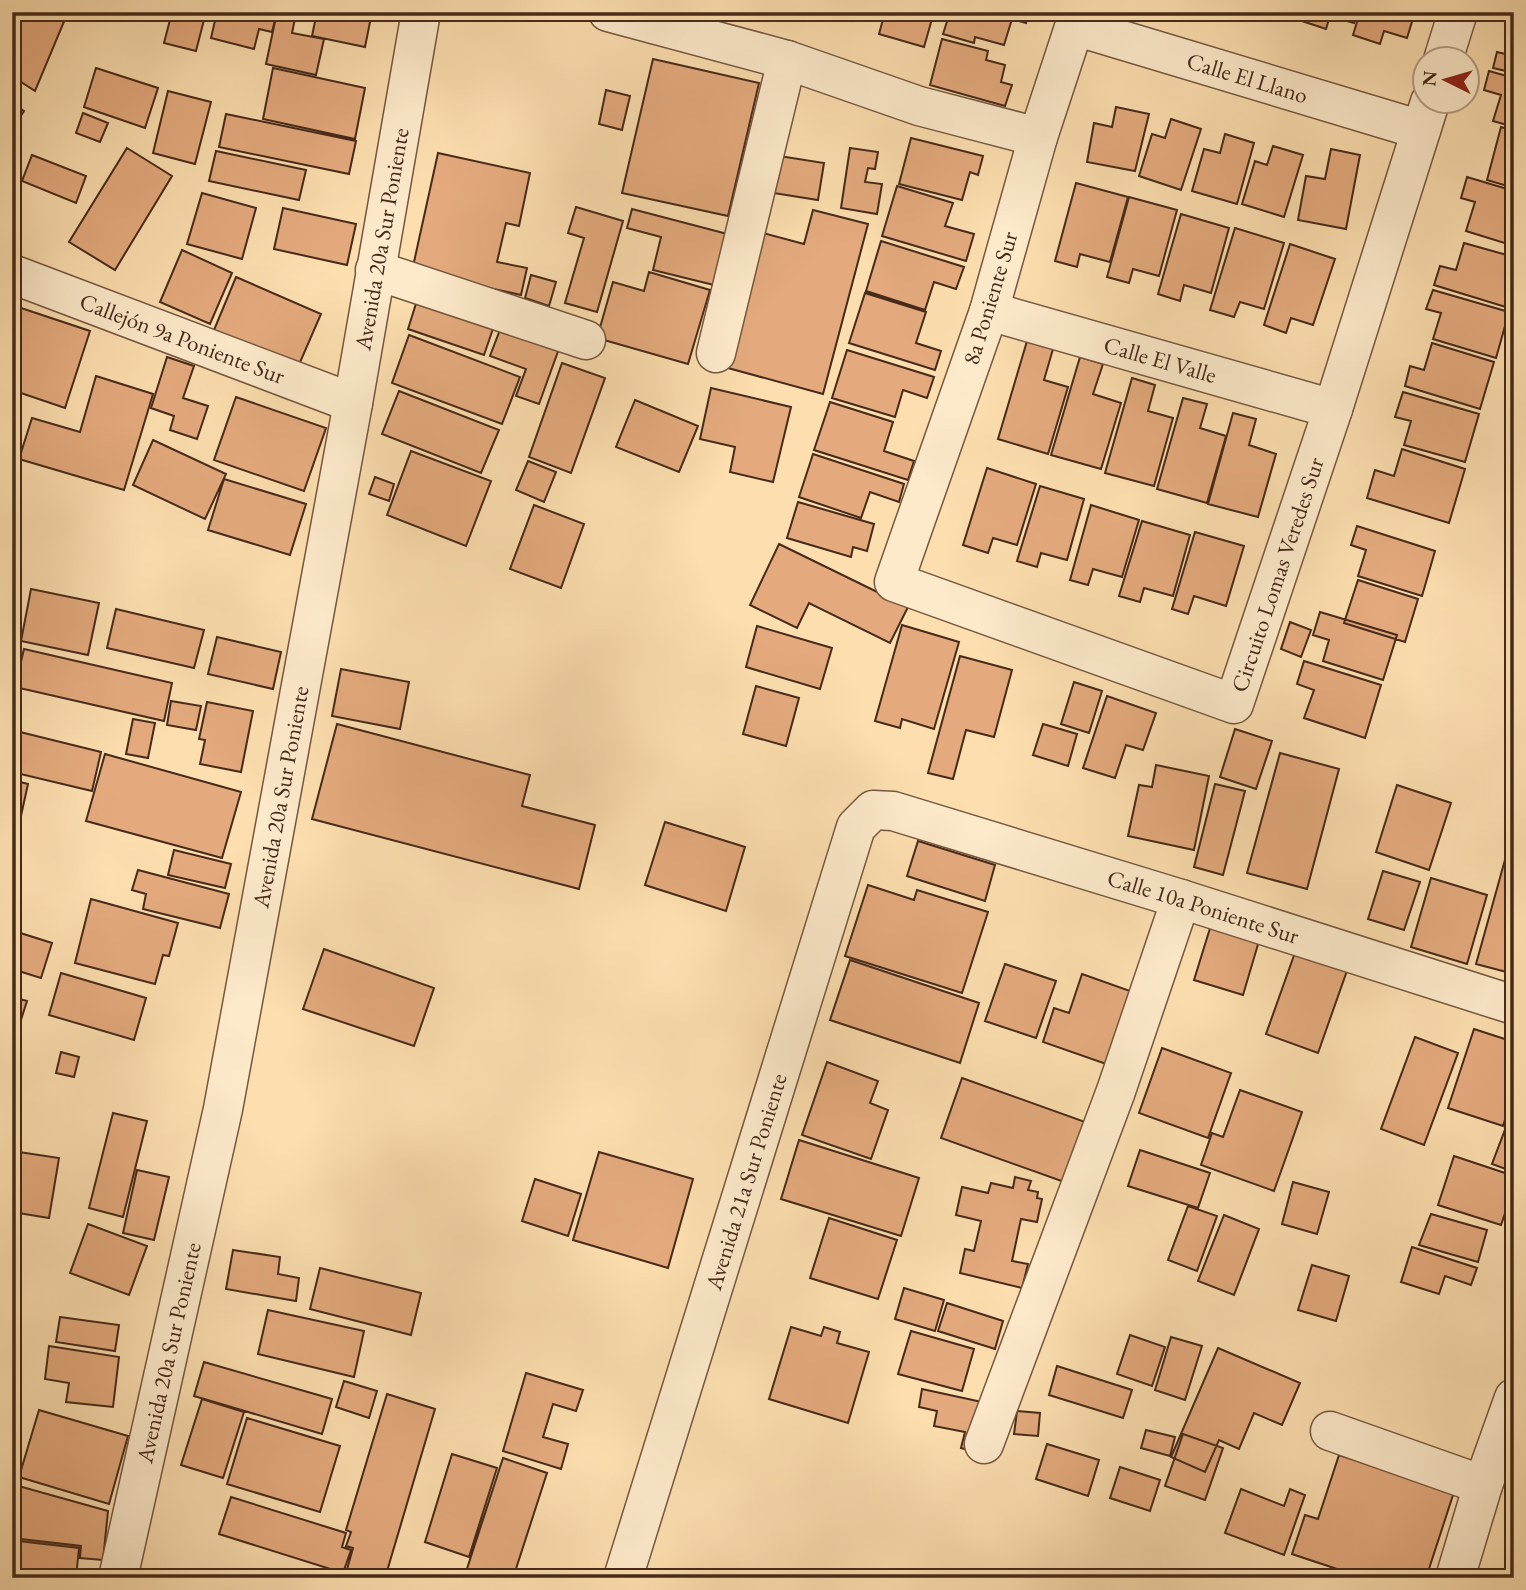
<svg xmlns="http://www.w3.org/2000/svg" width="1526" height="1590" viewBox="0 0 1526 1590" font-family="'EB Garamond',serif">
<style>
.building{fill:#e4aa7d;stroke:#462a1a;stroke-width:2}
.lines{fill:none;stroke-linecap:round;stroke-linejoin:round}
.street-casing{stroke:#74573f;stroke-width:41}
.street{stroke:#fdeacb;stroke-width:38}
.labels{text-anchor:middle;dominant-baseline:central;stroke-width:5;stroke-linejoin:round;paint-order:stroke}
.street-label{font-size:23px;fill:#462a1a;stroke:#fdeacb}
</style>
<rect width="100%" height="100%" fill="#fcdeaf"/>
<filter id="stains"><feTurbulence type="fractalNoise" baseFrequency=".00286" numOctaves="4"/><feColorMatrix values="0 0 0 0 .2 0 0 0 0 .09 0 0 0 0 .02 0 0 0 .5 -.17"/></filter>
<radialGradient id="worn" r=".72"><stop offset=".6" stop-color="#630" stop-opacity="0"/><stop offset="1" stop-color="#630" stop-opacity=".3"/></radialGradient>
<!-- building -->
<path class="building" d="M12,12H68L35,91L12,76Z
M172,12H206L196,51L164,43Z
M217,12H277L272,32L259,29L254,49L211,38Z
M277,12L296,14L292,33L324,39L316,75L266,64Z
M317,12H372L365,47L312,36Z
M822,12H854L852,21Z
M885,12H934L924,47L879,34Z
M950,12H1029L1026,23L1012,19L1004,45L975,37L974,43L943,34Z
M1301,12H1357L1354,23L1330,16L1326,29L1299,20Z
M1360,12H1415L1407,38L1384,31L1380,44L1353,35Z
M942,39L988,51L986,60L1005,65L1001,82L1012,85L1005,106L930,85Z
M1497,52L1514,56V73L1493,68Z
M653,59L759,83L728,216L622,193Z
M96,68L158,88L145,128L84,107Z
M273,68L365,88L355,139L263,119Z
M1489,71L1514,78V127L1493,121L1501,95L1484,90Z
M606,90L630,96L622,130L599,124Z
M168,91L211,102L195,164L153,153Z
M12,103L24,111L12,129Z
M1116,107L1149,114L1135,171L1087,162L1094,123L1112,127Z
M83,113L108,123L100,142L76,133Z
M226,114L356,141L349,174L219,147Z
M1171,119L1201,129L1181,190L1139,176L1152,134L1165,138Z
M1501,127L1514,131V188L1487,180Z
M1225,134L1254,143L1237,204L1192,191L1204,149L1220,153Z
M911,138L983,156L978,175L970,172L962,200L899,184Z
M1273,146L1303,155L1284,217L1242,204L1255,161L1267,165Z
M127,148L172,176L115,270L69,242Z
M850,148L878,152L875,169L868,168L865,182L882,184L877,214L841,208Z
M1331,149L1360,155L1346,229L1298,220L1306,176L1325,179Z
M216,151L306,170L299,200L209,181Z
M438,153L530,173L519,226L506,223L497,262L527,268L521,295L412,271Z
M32,155L86,176L76,203L22,181Z
M773,155L824,163L818,200L767,192Z
M1467,177L1514,191V246L1466,231L1475,202L1461,198Z
M1076,183L1128,197L1110,262L1080,254L1077,267L1055,261Z
M897,186L953,203L945,226L974,234L966,261L882,236Z
M202,193L256,208L242,259L187,244Z
M1129,197L1177,210L1159,276L1133,269L1129,283L1107,277Z
M576,207L623,221L597,312L565,303L584,238L568,233Z
M283,208L356,224L347,265L274,249Z
M632,209L735,236L722,287L653,270L661,237L627,228Z
M813,210L868,224L823,394L717,365L752,230L804,244Z
M1181,214L1229,228L1211,293L1184,285L1180,301L1158,294Z
M1235,228L1284,243L1264,309L1240,302L1234,317L1210,310Z
M881,241L964,267L956,289L934,282L925,310L866,291Z
M1464,243L1514,257V292L1509,308L1434,285L1440,266L1456,270Z
M1290,244L1335,259L1313,325L1291,318L1286,333L1264,325Z
M182,250L232,273L210,324L160,302Z
M649,272L710,290L688,364L597,338L613,282L644,291Z
M531,275L556,282L549,306L525,298Z
M236,277L321,314L298,367L214,330Z
M1433,290L1509,312L1496,358L1433,339L1441,313L1426,309Z
M865,293L926,312L916,343L941,351L935,370L849,343Z
M419,294L496,320L484,355L408,329Z
M12,305L90,331L65,408L12,390Z
M503,322L561,343L539,404L516,396L526,369L490,356Z
M409,335L520,377L502,424L392,383Z
M1027,341L1053,349L1044,380L1068,387L1048,454L998,439Z
M1432,343L1494,362L1480,409L1405,386L1410,366L1424,370Z
M847,350L934,377L927,398L903,390L895,417L832,398Z
M167,357L194,366L183,398L208,406L197,439L170,430L174,416L151,408Z
M1080,357L1103,364L1093,394L1121,403L1101,469L1051,455Z
M562,363L605,378L571,473L529,457Z
M96,376L153,394L124,490L19,459L32,418L80,432Z
M1132,378L1155,385L1148,411L1173,418L1154,486L1105,473Z
M711,388L791,407L773,482L730,472L735,447L700,439Z
M399,391L499,430L481,473L382,434Z
M1403,392L1479,414L1465,462L1404,445L1411,421L1395,417Z
M236,397L326,428L304,491L214,460Z
M1183,398L1207,404L1200,428L1226,436L1207,503L1157,489Z
M635,400L698,426L679,472L616,447Z
M830,402L893,422L884,451L914,461L908,480L814,450Z
M1233,413L1256,419L1249,445L1276,454L1258,517L1208,504Z
M153,440L226,474L205,519L133,485Z
M1402,449L1465,469L1449,523L1367,498L1375,470L1394,476Z
M411,451L491,481L466,546L387,515Z
M813,454L904,484L899,502L870,492L861,518L799,497Z
M528,461L556,472L544,502L516,490Z
M987,468L1036,484L1017,545L993,538L988,553L963,545Z
M375,477L394,484L389,501L369,494Z
M224,479L306,504L290,555L208,530Z
M1040,486L1084,499L1067,560L1041,553L1037,567L1017,561Z
M798,502L874,524L867,551L853,547L851,557L787,538Z
M534,505L584,524L561,588L510,569Z
M1091,505L1139,520L1122,577L1093,569L1088,585L1070,580Z
M1142,521L1190,535L1173,596L1144,588L1140,602L1119,596Z
M1357,526L1435,551L1422,596L1358,576L1366,550L1351,545Z
M1195,532L1244,546L1226,606L1194,596L1188,614L1172,609Z
M779,544L908,607L890,643L809,603L797,628L750,605Z
M1358,580L1418,599L1405,642L1344,623Z
M31,589L99,603L88,655L21,641Z
M116,609L204,630L194,668L107,648Z
M1320,612L1397,635L1383,680L1323,661L1329,640L1313,635Z
M1290,622L1311,630L1301,657L1281,649Z
M902,625L959,642L934,729L902,719L900,728L875,721Z
M757,626L832,648L820,689L746,667Z
M217,637L281,652L273,689L208,674Z
M24,649L172,683L164,721L15,687Z
M960,656L1012,670L994,737L966,730L953,779L928,773Z
M1304,661L1381,685L1365,738L1304,718L1314,690L1297,684Z
M341,669L409,682L400,729L332,716Z
M1074,682L1102,691L1089,733L1061,724Z
M756,686L799,698L786,746L743,734Z
M1107,696L1156,713L1143,750L1126,745L1115,778L1083,768Z
M171,701L201,706L196,730L167,725Z
M207,702L253,711L241,772L200,764L205,740L199,739Z
M133,719L155,723L148,758L126,754Z
M337,724L530,775L522,806L595,825L579,889L312,819Z
M1043,724L1077,734L1068,766L1033,755Z
M1235,729L1272,741L1256,789L1220,777Z
M12,730L101,752L92,791L12,772Z
M1280,753L1339,769L1307,889L1247,873Z
M105,754L241,792L222,858L86,821Z
M1156,765L1209,776L1194,850L1128,836L1139,785L1152,787Z
M12,780L28,784L17,834L12,833Z
M1215,784L1245,791L1223,875L1194,867Z
M1397,785L1451,803L1429,870L1376,852Z
M665,822L745,847L726,911L645,885Z
M1513,831H1514V974L1476,964Z
M918,841L995,865L985,901L907,876Z
M174,850L231,864L225,888L168,875Z
M138,870L229,894L220,928L143,909L146,894L132,890Z
M1383,871L1420,882L1404,930L1368,919Z
M1431,878L1487,895L1467,964L1411,947Z
M868,885L914,900L917,890L988,912L962,993L845,956Z
M91,899L178,923L169,956L163,955L155,984L75,963Z
M1211,925L1259,941L1243,995L1194,980Z
M14,931L52,943L41,978L12,969Z
M1297,947L1349,965L1318,1053L1266,1034Z
M324,949L434,988L414,1046L303,1009Z
M850,960L979,1003L960,1063L830,1020Z
M1005,964L1056,981L1036,1038L985,1021Z
M61,973L146,998L134,1040L49,1015Z
M1082,974L1133,992L1109,1065L1043,1042L1054,1008L1069,1013Z
M12,997L27,1001L20,1023L12,1020Z
M1474,1029L1514,1042V1091L1503,1126L1448,1108Z
M1415,1037L1458,1053L1424,1145L1381,1129Z
M1162,1048L1231,1073L1208,1138L1139,1113Z
M61,1052L79,1057L74,1077L56,1073Z
M827,1062L878,1081L870,1103L888,1110L871,1159L802,1135Z
M962,1078L1088,1123L1067,1183L941,1138Z
M1240,1090L1302,1112L1274,1191L1201,1165L1212,1133L1223,1137Z
M113,1113L147,1121L123,1217L89,1208Z
M1506,1127L1514,1130V1172L1492,1164Z
M799,1140L919,1178L901,1236L781,1199Z
M1140,1150L1210,1173L1198,1208L1128,1186Z
M19,1152L59,1158L49,1218L12,1212V1187Z
M599,1152L693,1179L668,1268L573,1240Z
M1454,1156L1514,1176V1187L1501,1225L1438,1205Z
M137,1170L169,1177L154,1240L123,1233Z
M1015,1177L1031,1181L1028,1190L1038,1192L1037,1198L1042,1199L1037,1222L1021,1219L1012,1261L1028,1264L1022,1288L960,1273L965,1249L974,1251L981,1221L956,1215L962,1187L988,1193L991,1183L1013,1188Z
M535,1179L581,1194L568,1236L522,1221Z
M1293,1182L1329,1192L1317,1234L1282,1224Z
M1188,1206L1217,1216L1197,1271L1168,1260Z
M1431,1214L1487,1230L1478,1262L1419,1245Z
M1224,1215L1259,1229L1234,1295L1198,1281Z
M829,1218L897,1240L878,1299L810,1278Z
M88,1224L147,1246L129,1295L70,1273Z
M1412,1247L1477,1268L1471,1285L1445,1276L1439,1294L1401,1282Z
M233,1250L280,1257L278,1274L299,1278L296,1301L226,1289Z
M1312,1265L1349,1276L1336,1321L1298,1310Z
M320,1268L421,1293L411,1335L310,1309Z
M904,1288L944,1300L935,1331L895,1319Z
M947,1303L1003,1321L995,1349L938,1331Z
M268,1310L364,1331L354,1377L258,1354Z
M60,1317L119,1325L115,1351L56,1342Z
M791,1327L821,1336L824,1327L840,1332L837,1343L869,1352L848,1423L769,1399Z
M911,1331L974,1349L962,1391L898,1374Z
M1130,1335L1165,1347L1152,1386L1117,1374Z
M1171,1337L1202,1346L1185,1400L1155,1390Z
M49,1346L119,1357L113,1407L66,1402L69,1383L45,1379Z
M1218,1348L1300,1383L1282,1425L1254,1413L1239,1449L1219,1440L1205,1472L1171,1457Z
M204,1362L332,1399L322,1434L194,1396Z
M1057,1366L1132,1390L1123,1418L1049,1395Z
M526,1373L583,1390L576,1411L553,1404L543,1437L568,1444L561,1469L503,1451Z
M344,1381L377,1391L369,1418L336,1407Z
M922,1389L982,1402L972,1451L961,1448L965,1432L934,1426L937,1411L919,1407Z
M387,1394L435,1409L385,1578H361L346,1573L353,1548L346,1546L351,1532L346,1530Z
M202,1399L244,1412L223,1478L181,1465Z
M39,1410L128,1436L109,1504L19,1477Z
M1017,1411L1040,1413L1038,1436L1014,1434Z
M247,1418L340,1446L320,1512L227,1484Z
M1146,1430L1175,1437L1170,1456L1141,1448Z
M1183,1434L1223,1448L1205,1500L1165,1486Z
M1047,1444L1099,1460L1088,1496L1036,1479Z
M452,1454L497,1468L469,1557L425,1542Z
M1339,1455L1454,1492L1426,1578H1364L1292,1554L1305,1515L1318,1519Z
M503,1458L547,1473L513,1578H464Z
M1120,1467L1160,1480L1150,1511L1110,1498Z
M15,1485L108,1511L103,1560L80,1558L81,1546L12,1538Z
M1241,1489L1284,1506L1290,1489L1305,1495L1284,1555L1225,1533Z
M231,1497L346,1533L342,1547L351,1550L343,1573L219,1534Z
M18,1541L79,1548L76,1578H13Z"/>
<g class="lines">
<!-- street casing -->
<g class="street-casing">
<g id="street">
<path d="M608,12L787,60L919,106L1038,137"/>
<path id="s1" d="M1079,12L1038,137L989,311L894,582L1234,704L1333,409L1430,102"/>
<path id="s2" d="M1075,26L1421,130"/>
<path d="M1443,60L1458,12"/>
<path d="M375,270L586,340"/>
<path id="s3" d="M12,274L353,403"/>
<path id="s4" d="M989,311L1333,409"/>
<path d="M716,353L787,60"/>
<path d="M1330,1431L1483,1485"/>
<path d="M984,1444L1116,1091L1181,899"/>
<path id="s5" d="M118,1578L223,1109L353,403L421,12"/>
<path id="s6" d="M623,1578L856,827L873,810L893,811L1181,899L1514,1005"/>
<path d="M1455,1578L1483,1485L1514,1398"/>
</g>
</g>
<!-- street -->
<use href="#street" class="street"/>
</g>
<g class="labels">
<!-- street labels -->
<g class="street-label">
<text stroke="none"><textPath href="#s2" startOffset="180">Calle El Llano</textPath></text>
<text stroke="none"><textPath href="#s5" startOffset="1365">Avenida 20a Sur Poniente</textPath></text>
<text transform="translate(990 298) rotate(-73)">8a Poniente Sur</text>
<text stroke="none"><textPath href="#s3" startOffset="182">Callejón 9a Poniente Sur</textPath></text>
<text stroke="none"><textPath href="#s4" startOffset="178">Calle El Valle</textPath></text>
<text stroke="none"><textPath href="#s1" startOffset="1097">Circuito Lomas Veredes Sur</textPath></text>
<text stroke="none"><textPath href="#s5" startOffset="798">Avenida 20a Sur Poniente</textPath></text>
<text stroke="none"><textPath href="#s6" startOffset="1155">Calle 10a Poniente Sur</textPath></text>
<text stroke="none"><textPath href="#s6" startOffset="415">Avenida 21a Sur Poniente</textPath></text>
<text stroke="none"><textPath href="#s5" startOffset="231">Avenida 20a Sur Poniente</textPath></text>
</g>
</g>
<!-- margin -->
<rect width="1526" height="1590" fill="none" stroke="#fcdeaf" stroke-width="42"/>
<rect x="14" y="14" width="1498" height="1562" fill="none" stroke="#462a1a" stroke-width="3.5"/>
<rect x="21" y="21" width="1484" height="1548" fill="none" stroke="#462a1a" stroke-width="2"/>
<!-- north arrow -->
<g transform="translate(1446 80) rotate(275)"><circle r="33" fill="#fdeacb" stroke="#b49d84" stroke-width="2"/>
<path d="M0-5L12 26L0 18L-12 26Z" fill="#8f2418"/>
<text y="-10" font-size="19" font-weight="bold" text-anchor="middle" fill="#462a1a">N</text>
</g>
<rect width="100%" height="100%" filter="url(#stains)"/>
<rect width="100%" height="100%" fill="url(#worn)"/>
</svg>
